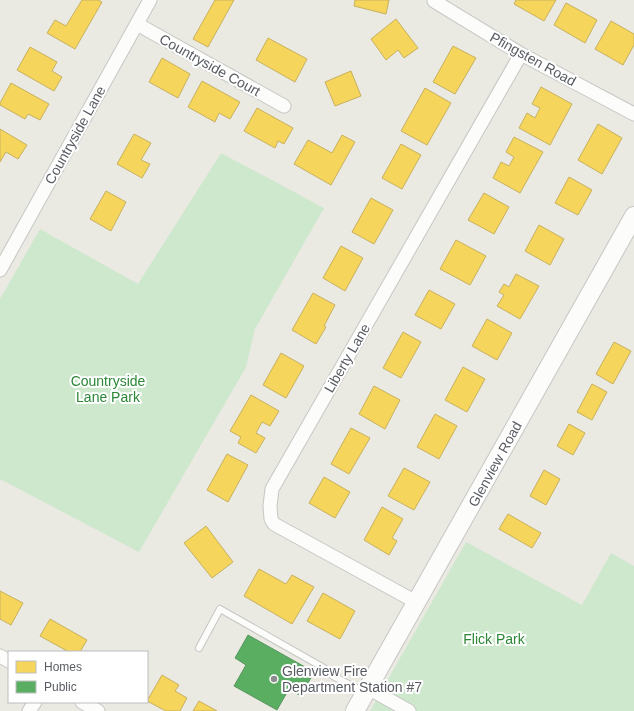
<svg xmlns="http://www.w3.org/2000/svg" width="634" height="711" viewBox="0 0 634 711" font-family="Helvetica,sans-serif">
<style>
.green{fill:#cee8cd}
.homes{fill:#f6d55c;stroke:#c7b15e}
.public{fill:#5aae61;stroke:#599561}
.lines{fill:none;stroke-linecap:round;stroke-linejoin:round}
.service-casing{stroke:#c6c7c5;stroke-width:8}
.minor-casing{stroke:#c6c7c5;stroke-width:15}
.secondary-casing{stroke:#c6c6c5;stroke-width:20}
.service{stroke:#fcfcfb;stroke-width:6}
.minor{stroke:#fcfcfb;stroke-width:13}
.secondary{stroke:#fcfcfb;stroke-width:18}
.poi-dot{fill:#8b8d8f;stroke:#fff;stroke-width:1.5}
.labels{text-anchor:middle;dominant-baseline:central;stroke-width:4;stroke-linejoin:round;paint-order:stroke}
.street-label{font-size:14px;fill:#585c62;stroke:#fff}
.park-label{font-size:14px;fill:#2c8737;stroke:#fff}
.poi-label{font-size:14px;fill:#585c62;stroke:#fff;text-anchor:start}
</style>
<rect width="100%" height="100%" fill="#eae9e2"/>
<!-- green -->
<path class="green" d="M221,153L324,208L255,329L246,367L139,552L0,479V299L40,229L138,284Z
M466,542L582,605L611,553L634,566V711H370Z"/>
<!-- homes -->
<path class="homes" d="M82,0H98L102,2L75,49L47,33L55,20L66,26Z
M215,0H234L208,47L193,39Z
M355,0H389L386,14L354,6Z
M516,0H556L544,21L514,4Z
M566,3L597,20L585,43L554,25Z
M396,19L418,48L404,58L398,50L386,60L371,39Z
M611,21L634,34V45L623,65L595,49Z
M268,38L307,59L295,82L256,60Z
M453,46L476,58L455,94L433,82Z
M30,47L57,62L52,71L62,77L54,91L17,70Z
M162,58L190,74L178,98L149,82Z
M351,71L361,96L335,106L325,82Z
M202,81L240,102L230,119L219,113L215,122L188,107Z
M11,83L49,104L40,120L28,114L25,119L0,105V103Z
M541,87L572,104L550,145L519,128L527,113L535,118L540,108L532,104Z
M425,88L451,103L427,145L401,131Z
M257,108L293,128L284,144L278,141L275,148L244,131Z
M598,124L622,138L602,174L578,160Z
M0,129L27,145L18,159L6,152L0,162Z
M134,134L151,143L141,160L150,164L142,178L117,164Z
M342,135L355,142L331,185L294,164L308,140L332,153Z
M514,137L543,152L520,193L493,178L501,162L509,166L514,157L506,152Z
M401,144L421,155L402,189L382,178Z
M569,177L592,190L578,215L555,203Z
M106,191L126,202L111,231L90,219Z
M484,193L509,207L494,234L468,220Z
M371,198L393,210L374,244L352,232Z
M539,225L564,239L550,265L525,251Z
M456,240L486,256L470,285L440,269Z
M341,246L363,258L345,291L323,278Z
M516,274L539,286L520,319L497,306L504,295L499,292L504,284L509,287Z
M429,290L455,304L441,329L415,315Z
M313,293L335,305L324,326L326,327L316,344L292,330Z
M487,319L512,333L497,360L472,346Z
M403,332L421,342L401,378L383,368Z
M614,342L631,351L613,384L596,374Z
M281,353L304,366L286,398L263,385Z
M463,367L485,379L467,412L445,400Z
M592,384L607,392L592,420L577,412Z
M374,386L400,400L385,429L359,414Z
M251,395L279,411L270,426L262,422L256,433L265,438L256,453L238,443L241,437L230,431Z
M435,414L457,426L439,459L417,447Z
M569,424L585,433L573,455L557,446Z
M351,428L370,438L349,474L331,464Z
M227,454L248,465L228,502L207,490Z
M404,468L430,482L414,510L388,496Z
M544,470L560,479L546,505L530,496Z
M324,477L350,492L335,518L309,503Z
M382,507L403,519L392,538L397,541L389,555L364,540Z
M508,514L541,533L532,548L499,529Z
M206,526L233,562L212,578L184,543Z
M259,569L286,584L292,575L314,587L292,624L244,596Z
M0,591L23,603L11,625L0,619Z
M323,593L355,611L340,639L307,621Z
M50,619L87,640L80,652H69L40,636Z
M162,675L179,685L175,691L187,698L180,711H166L147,701Z
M199,701L217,711H193Z"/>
<!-- public -->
<path class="public" d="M248,635L314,672L301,696L289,689L277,710L234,686L246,665L235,658Z"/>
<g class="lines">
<!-- service casing -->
<g class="service-casing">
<path id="service" d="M199,648L220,609L324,668L333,676L364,692"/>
</g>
<!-- minor casing -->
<g class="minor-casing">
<path id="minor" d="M435,0L434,1L521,54L634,114
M137,24L284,106
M0,270L150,0
M416,602L274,524L271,519L270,506L272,489L521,54
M0,656L9,661
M368,688L409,711
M82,702L98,711
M29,711L35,702"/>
</g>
<!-- secondary casing -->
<g class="secondary-casing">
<path id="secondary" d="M355,711L634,216"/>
</g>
<!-- service -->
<use href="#service" class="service"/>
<!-- minor -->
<use href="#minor" class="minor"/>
<!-- secondary -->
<use href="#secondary" class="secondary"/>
</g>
<!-- markers -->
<circle class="poi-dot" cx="274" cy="679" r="4"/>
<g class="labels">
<!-- street labels -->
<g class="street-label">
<text transform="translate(533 59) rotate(29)">Pfingsten Road</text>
<text transform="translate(210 65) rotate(29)">Countryside Court</text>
<text transform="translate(75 135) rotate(-61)">Countryside Lane</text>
<text transform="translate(347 358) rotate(-60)">Liberty Lane</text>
<text transform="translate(495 464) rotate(-61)">Glenview Road</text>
</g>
<!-- park labels -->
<g class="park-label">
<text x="108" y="381">Countryside<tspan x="108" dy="16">Lane Park</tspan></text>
<text x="494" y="639">Flick Park</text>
</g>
<!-- poi labels -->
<g class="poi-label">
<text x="282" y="671">Glenview Fire<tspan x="282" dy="16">Department Station #7</tspan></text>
</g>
</g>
<!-- legend -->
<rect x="8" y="651" width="140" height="52" fill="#ffffff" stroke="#bcbec0"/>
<rect x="16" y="661" width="20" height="12" fill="#f6d55c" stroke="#bcbec0"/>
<text x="44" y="671" font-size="12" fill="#585c62">Homes</text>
<rect x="16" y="681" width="20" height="12" fill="#5aae61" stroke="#bcbec0"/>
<text x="44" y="691" font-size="12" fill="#585c62">Public</text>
</svg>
